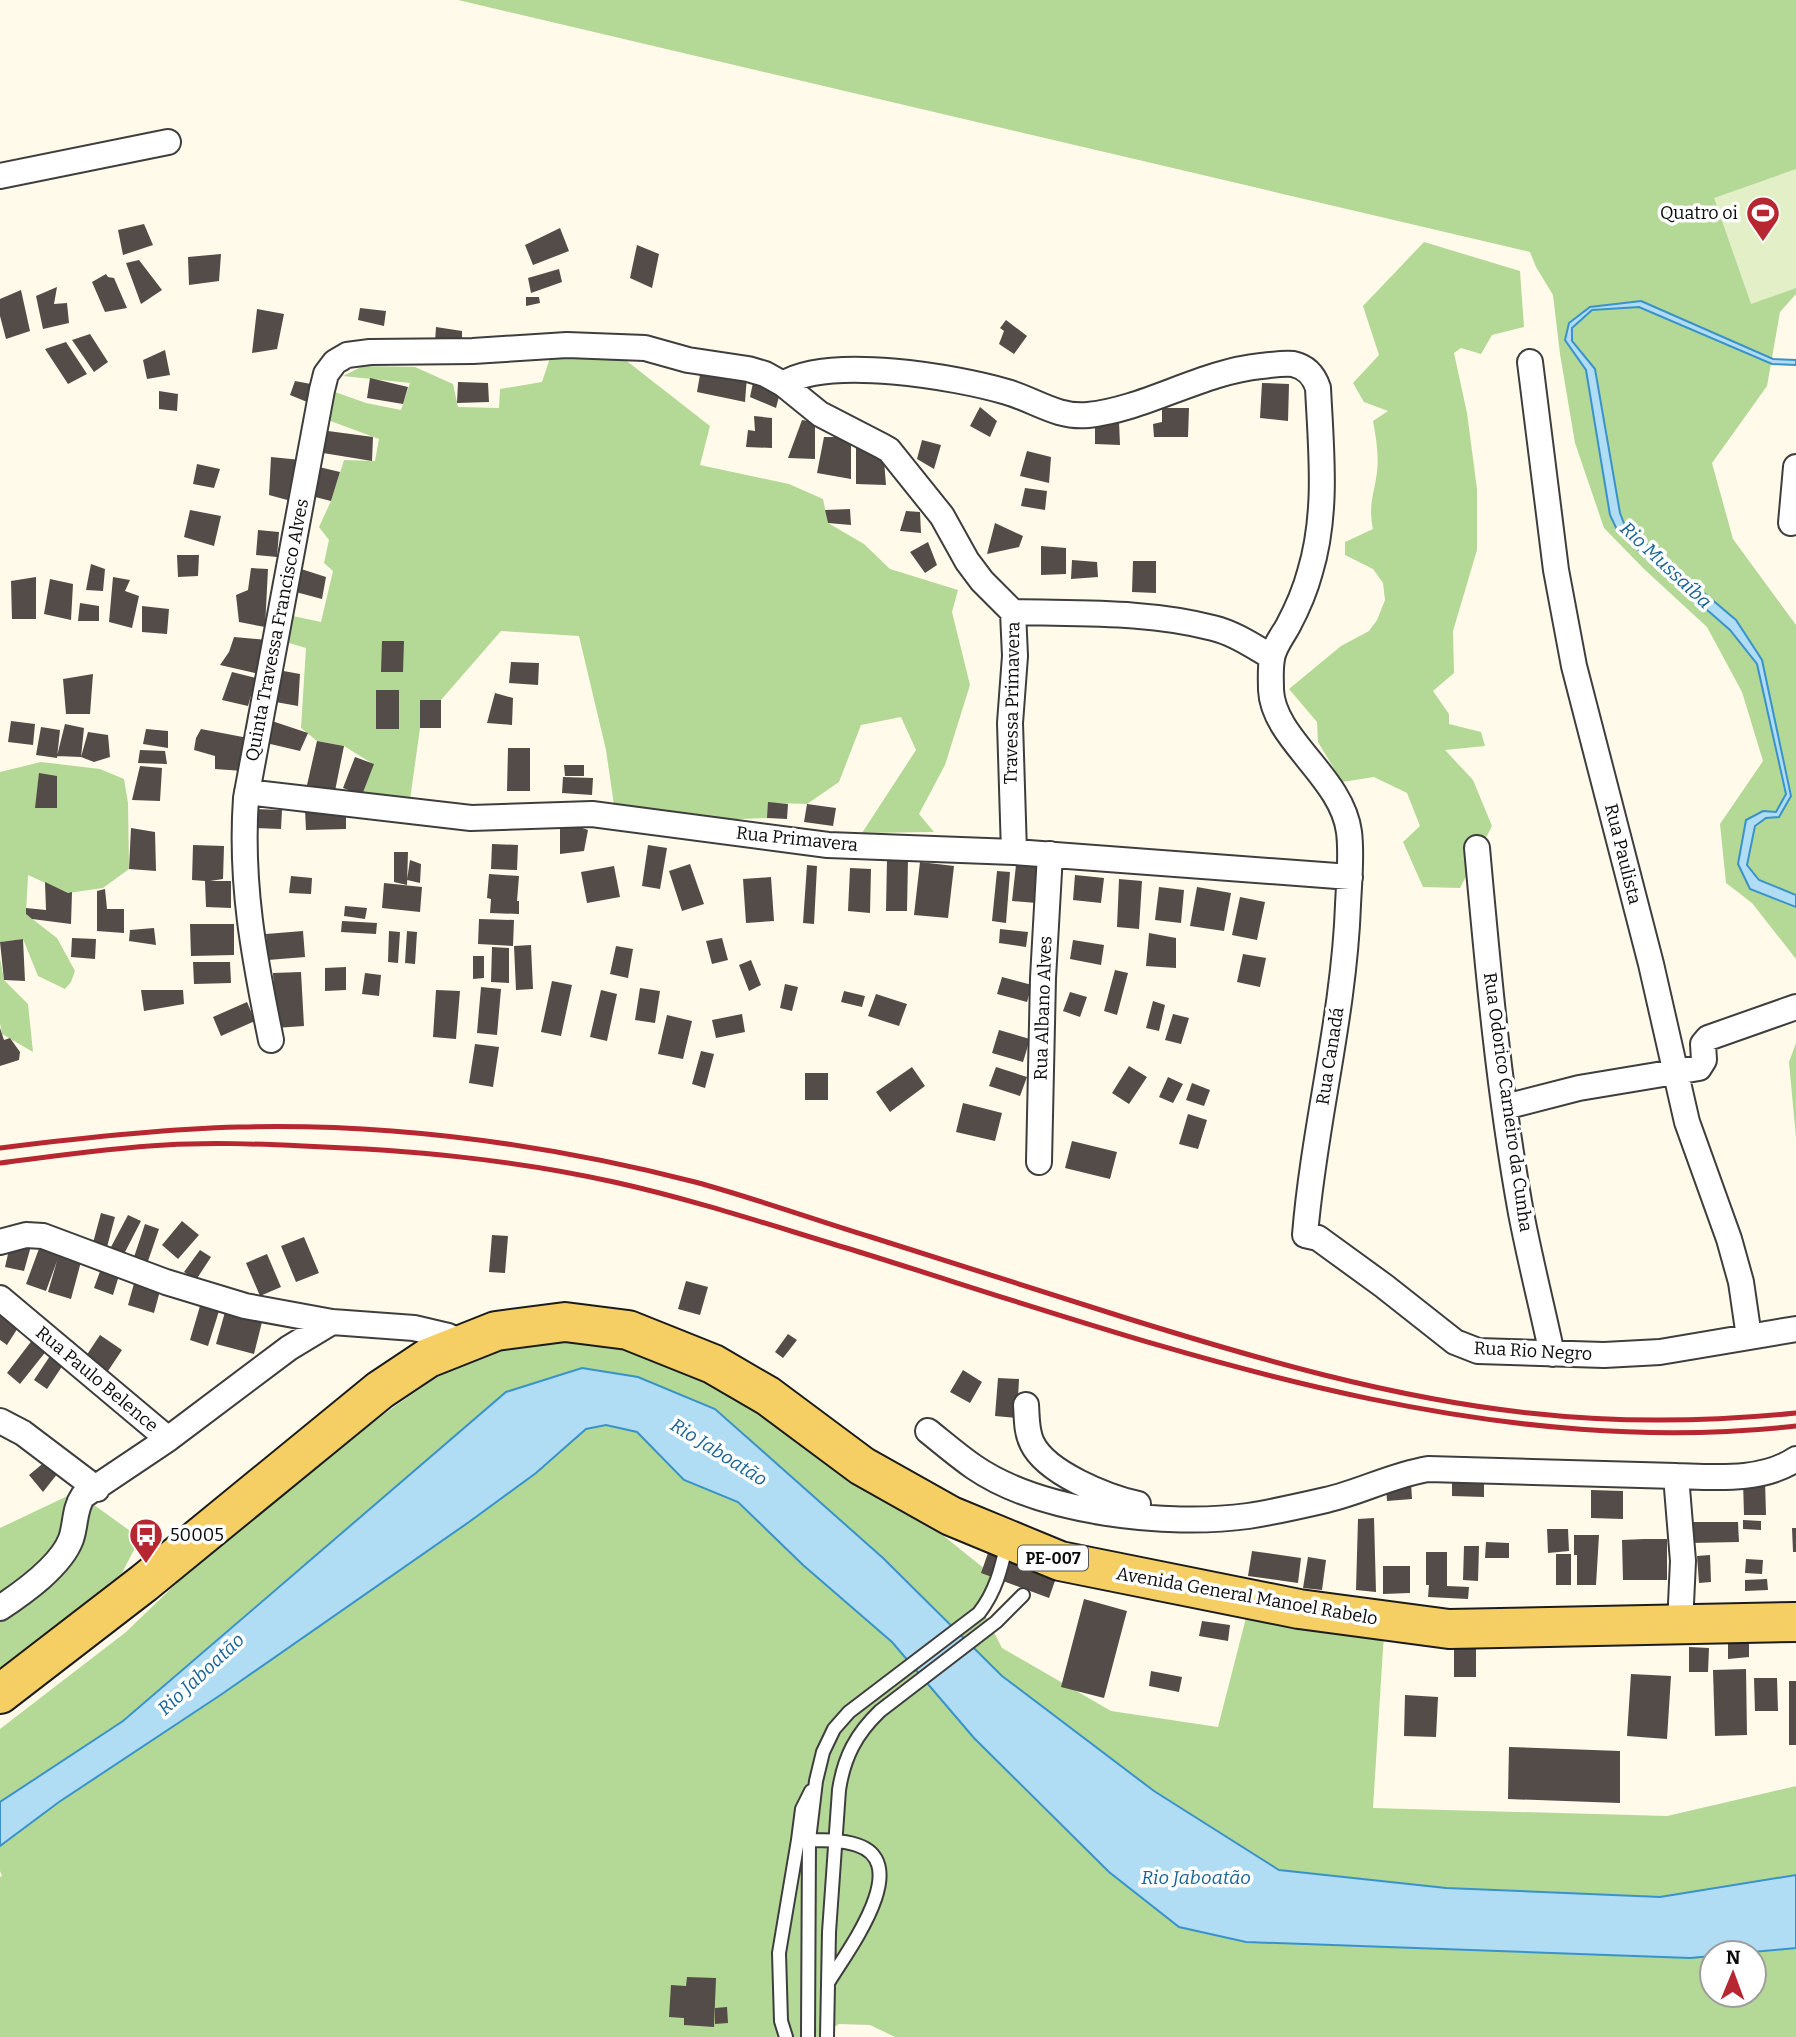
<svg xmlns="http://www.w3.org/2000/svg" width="1796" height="2037" viewBox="0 0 1796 2037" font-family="Bitter,serif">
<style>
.forest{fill:#b4d895;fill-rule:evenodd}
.pitch{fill:#e2efc7}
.water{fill:#b0dcf4;stroke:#3993ca;stroke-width:2}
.building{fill:#544c48}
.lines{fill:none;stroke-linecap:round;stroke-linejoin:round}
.lane-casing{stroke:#3e3e3e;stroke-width:16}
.street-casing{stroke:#3e3e3e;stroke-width:28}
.primary-casing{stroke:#1c1c1c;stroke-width:42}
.lane{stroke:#fff;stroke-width:12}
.street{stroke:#fff;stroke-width:24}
.primary{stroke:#f5cf63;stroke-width:38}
.rail{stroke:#b72731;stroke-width:5}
.labels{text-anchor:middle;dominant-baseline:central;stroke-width:7;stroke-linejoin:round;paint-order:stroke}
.shield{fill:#fff;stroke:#545454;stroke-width:2}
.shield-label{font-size:16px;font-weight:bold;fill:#0b0b0b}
.poi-label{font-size:18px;fill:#0b0b0b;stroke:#fff;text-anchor:end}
.street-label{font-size:18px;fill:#0b0b0b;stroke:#fff}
.water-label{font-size:19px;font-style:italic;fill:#186499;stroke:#fff}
</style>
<rect width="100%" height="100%" fill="#fffaea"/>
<!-- forest -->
<path class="forest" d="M458,0H1796V294L1780,312L1767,386L1712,463L1733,539L1796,625V959L1752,903L1726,883L1720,824L1763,761L1742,692L1707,627L1644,569L1604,528L1575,443L1560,354L1553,295L1536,267L1530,252Z
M1424,242L1520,271L1524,327L1492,335L1481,354L1461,348L1454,353L1467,413L1477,489V550L1453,631L1454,673L1433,691L1449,714V724L1481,732L1485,746L1445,750L1473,780L1492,826L1460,888L1423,887L1403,842L1420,826L1407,793L1374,777L1342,782L1318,742L1317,722L1289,689L1341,646L1369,631L1377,620L1385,600L1383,583L1373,569L1345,555V542L1373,529C1368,505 1374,495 1377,472C1379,455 1376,437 1373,421L1388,411L1364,402L1353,383L1379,355L1363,306Z
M551,355H619L710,426L700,465L789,484L823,499L828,523L864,544L890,569L958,590L952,612L970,685L945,765L919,814L934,832L862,833L916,750L901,717L861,725L839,782L807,804L778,803L767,818L717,820L614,805L606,750L579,636L501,631L441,700H420V728L410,800L362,795L373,764L344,746L317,741L301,728L306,648L282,641L279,613L321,622L333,571L324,563L329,540L319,527L331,501L344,460L375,461L379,439L325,419L335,392L366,403L401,410L410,383L343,376L363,366L415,367L453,384L458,407L499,408L500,389L542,382Z
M41,762L100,769L124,779L128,803L129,869L103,888L68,893L28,875L26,914L57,938L75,971L71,982L65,989L38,976L23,939L0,942V772Z
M0,958L4,980L28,1004L33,1052L2,1034L0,1023Z
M1796,1043V1138L1789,1062Z
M549,1333L627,1341L762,1405L899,1500L991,1574L985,1615L1002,1648L1111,1711L1218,1727L1248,1610L1384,1633L1373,1808L1667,1816L1796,1786V2037H895L870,2025L839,2024L818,2037H0V1877L2,1876L0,1871V1729L126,1632L239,1523L395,1406L482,1346ZM1712,1953H1754V1995H1712Z
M76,1492L140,1538L122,1573L0,1669V1528Z"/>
<!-- pitch -->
<path class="pitch" d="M1796,169V288L1751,304L1714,198Z"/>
<!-- water -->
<path class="water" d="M1641,301L1773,359L1796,360V365L1772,364L1639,307L1592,310L1572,328V341L1595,369L1620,513L1625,526L1736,620L1762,660L1791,796L1779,817L1766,818L1755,826L1747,865L1759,880L1796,895V907L1750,889L1738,864L1746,820L1763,811L1776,812L1786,794L1757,664L1730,630L1618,532L1610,515L1586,370L1565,340L1569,323L1590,307Z
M582,1368L638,1377L715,1409L883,1558L1002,1676L1154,1791L1279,1870L1446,1888L1660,1897L1796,1875V1948L1741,1953H1712V1956L1690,1958L1246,1942L1179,1927L1109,1872L974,1738L892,1642L803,1565L738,1502L684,1480L637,1432L606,1425L586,1429L536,1473L469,1522L222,1694L59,1802L0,1846V1802L123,1721L506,1392Z"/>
<!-- building -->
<path class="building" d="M144,224L153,245L123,255L118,230Z
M560,228L569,251L533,265L525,245Z
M637,245L659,254L652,288L630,278Z
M221,254L219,281L189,285L188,257Z
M139,260L162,290L141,304L126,263Z
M559,269L562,282L531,293L528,278Z
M106,274L108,277L114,278L127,308L105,312L92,282Z
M57,287L54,304L67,303L69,323L43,329L36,296Z
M21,290L30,331L6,339L0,316V299Z
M526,297H539L540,303L526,306Z
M360,308L386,311L384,326L358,320Z
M257,309L284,314L277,349L252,353Z
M1006,320L1027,336L1014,354L999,344L1004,331L1000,328Z
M436,327L462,331V342H435Z
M90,334L108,362L94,372L72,340Z
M66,342L87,374L68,384L45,349Z
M165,350L170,375L147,379L143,360Z
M701,369L747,376L745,402L697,392Z
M370,378L408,387L403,404L367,398Z
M754,378L781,389L776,408L750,397Z
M295,381L316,385L312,404L290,395Z
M458,382L488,383L489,402L457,403Z
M1262,383L1289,384L1288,421L1260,418Z
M159,391L178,394L177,411L159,409Z
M980,407L997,421L990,437L970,426Z
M1162,408H1189L1188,437H1154L1153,424L1162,422Z
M754,416L772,418V448L746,447L748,430L755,431Z
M802,420L815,422V459L788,458Z
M1095,421H1119L1120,445L1095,444Z
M328,431L373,437L372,461L323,453Z
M824,437H851V479L817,473Z
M922,440L941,445L934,469L917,459Z
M856,446L883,448L886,485L856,484Z
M1027,451L1051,457L1049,483L1020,476Z
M271,457L301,460L291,501L269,495Z
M197,464L220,469L214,488L193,484Z
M319,467L340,472L331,501L311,496Z
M1025,488L1047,491L1045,510L1021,506Z
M850,509L851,525L828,523L825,510Z
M190,510L221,516L214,546L184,537Z
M906,511L920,512L921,533L900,531Z
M995,523L1023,536L1019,547L987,554Z
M258,530L279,532L277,557L256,555Z
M928,542L937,565L925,573L910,552Z
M1041,546L1066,548V574L1041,575Z
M177,555H199L198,576L178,577Z
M1072,560L1097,562L1098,577L1071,579Z
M1133,561H1156V593L1132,592Z
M91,564L105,569L103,591L86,590Z
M251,568L268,569L265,627L239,622L236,595L248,590Z
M298,568L326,577L322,599L292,591Z
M36,577V619H12L11,581Z
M113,577L130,580L125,591L139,596L132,628L109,622Z
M50,579L73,584L71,620L44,614Z
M80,603L99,606V621H78Z
M142,606L169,609L167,634L142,632Z
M234,637L267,640L259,674L220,665L229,652Z
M382,641H404L403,672H381Z
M511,662L539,663L538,685L509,683Z
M278,670L300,674L298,706L270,701Z
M232,672L256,678L248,706L222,700Z
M93,674L90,714H66L63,679Z
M376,690H399V729H376Z
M495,693L513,698L512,725L487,723Z
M420,700H441V728H420Z
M269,720L308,733L300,751L262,742Z
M11,721L35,724L33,745L8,742Z
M65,724L84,728L81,757L57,756Z
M41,727L60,730L57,758L36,755Z
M146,729L168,731V748L143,744Z
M201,729L248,738L243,771L215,769V756L194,750L196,738Z
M88,732L108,735L110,757L94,762L81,757Z
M317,741L344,746L335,791L307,785Z
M508,748H530V791H507Z
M140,750L165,751L167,764L138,763Z
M355,757L374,764L362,795L343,788Z
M564,765H584V776H565Z
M140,766L162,768L160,801L132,800Z
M39,773L57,776V808H35Z
M563,777L593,778L592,795L562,793Z
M768,802L788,804L787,819L767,818Z
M807,804L836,808L833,826L804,822Z
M253,809L282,810L281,829L253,828Z
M346,809V829L306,830L305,810Z
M560,820L588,830L584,851L560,854Z
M131,828L155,832L156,871L129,869Z
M492,844L518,845L517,870L491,869Z
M193,845L224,846L223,879L210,881H231V908L206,907L205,881L192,880Z
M648,845L667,848L660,889L642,886Z
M394,852H408L407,885L394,882Z
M887,858L908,859L907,911H886Z
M410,860L421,864L420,883L407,880Z
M920,862L954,866L948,918L914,915Z
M690,864L704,904L682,911L669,871Z
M807,865L817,866L814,924L803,923Z
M1016,865L1039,867L1036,903L1012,901Z
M614,866L620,897L587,903L581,872Z
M850,868L871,869L870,913L848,911Z
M997,871L1010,872L1006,923L992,921Z
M489,874L519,876L517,901H519V914L490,913L491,899L487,898Z
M1075,875L1104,878L1101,903L1073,900Z
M291,876L312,878L311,894L289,893Z
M771,877L774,921L746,923L743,879Z
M1119,879L1142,881L1139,929L1117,927Z
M45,882L68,893L72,892L71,924L32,919L26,914V908L46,910Z
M384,883L422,887L420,912L382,908Z
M1159,887L1184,890L1181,923L1155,920Z
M1197,887L1231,893L1224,931L1190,926Z
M105,889L107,909H124V933L97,931V891Z
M1240,897L1265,902L1257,940L1232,935Z
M345,906L367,908L365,919L344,916Z
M479,919L514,920L513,946L478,944Z
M342,921L377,923L376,934L341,932Z
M190,924H234V955L191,956Z
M154,928L156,945L129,941L130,930Z
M1000,929L1028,932L1026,947L999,943Z
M303,931L305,957L268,960L266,934Z
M389,931L400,932L398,963L388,962Z
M407,931L417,932L415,964L405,963Z
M1149,933L1176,938V968L1146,966Z
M72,938L96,939L95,959L71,957Z
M722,938L728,960L712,964L706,941Z
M23,939L25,981L4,980L0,942Z
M1073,940L1104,945L1101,965L1070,959Z
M531,945L533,989L516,990L514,946Z
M616,946L633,949L628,978L610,974Z
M492,947L509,948V983L491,982Z
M1243,954L1266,958L1260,987L1237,982Z
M473,956H484V978L473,979Z
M751,960L761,985L749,991L739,965Z
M193,962H230L231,983L194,984Z
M346,967V990L325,991V968Z
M1115,970L1128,973L1117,1015L1104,1011Z
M301,972L304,1026L276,1028L273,973Z
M365,973L381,975L379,996L362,994Z
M1002,977L1032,985L1027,1002L997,994Z
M552,981L572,985L561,1036L541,1032Z
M785,984L798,987L792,1011L780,1008Z
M481,987L501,989L497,1035L477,1033Z
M640,988L660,991L655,1023L635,1020Z
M141,990H183L184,1004L144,1011Z
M436,990L460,991L456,1039L433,1037Z
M601,990L617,994L607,1041L590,1037Z
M844,991L865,996L862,1007L841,1002Z
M1070,992L1087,997L1080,1017L1063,1011Z
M876,994L907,1004L899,1026L868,1016Z
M1153,1001L1165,1005L1159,1031L1146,1028Z
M247,1002L255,1021L221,1036L213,1017Z
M742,1014L745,1032L716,1038L712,1020Z
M1173,1014L1189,1018L1181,1044L1165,1040Z
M667,1015L692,1021L683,1059L658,1054Z
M0,1028L4,1040L10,1038L20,1052L19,1060L0,1066Z
M999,1030L1030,1039L1023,1062L992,1053Z
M475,1044L499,1047L493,1087L469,1083Z
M701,1051L714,1054L705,1088L692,1084Z
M1129,1066L1147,1077L1129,1104L1112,1093Z
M912,1067L925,1086L890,1112L876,1092Z
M996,1067L1027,1077L1020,1096L989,1086Z
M805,1073H828V1100H805Z
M1168,1077L1183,1084L1173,1103L1159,1097Z
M1192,1083L1210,1090L1204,1106L1186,1100Z
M963,1103L1002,1113L995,1141L956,1132Z
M1188,1114L1207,1120L1198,1149L1179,1144Z
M1072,1141L1117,1152L1110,1179L1065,1168Z
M101,1213L115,1217L107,1247L93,1243Z
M128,1215L141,1221L124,1254L111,1247Z
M182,1221L199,1235L178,1259L162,1245Z
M145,1224L159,1229L146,1267L132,1263Z
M492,1235L508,1236L505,1273L489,1272Z
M304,1237L319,1273L296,1282L281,1246Z
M11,1241L31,1246L24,1271L5,1267Z
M40,1246L82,1258L71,1299L48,1292L57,1261L46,1291L26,1284Z
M200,1250L211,1257L196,1280L184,1272Z
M267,1254L281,1287L260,1296L246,1263Z
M103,1263L121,1269L113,1295L94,1288Z
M135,1280L161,1287L154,1313L128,1305Z
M686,1281L708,1287L700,1315L678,1309Z
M200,1306L219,1311L208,1346L190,1340Z
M0,1309L21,1323L7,1345L0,1340Z
M225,1312L262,1322L254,1354L216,1344Z
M788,1334L797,1340L783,1358L775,1352Z
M100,1335L122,1350L108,1371L86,1356Z
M33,1339L47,1350L20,1384L7,1373Z
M50,1356L63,1365L47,1389L34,1380Z
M963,1370L982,1382L970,1403L950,1392Z
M998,1378L1019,1379L1017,1418L995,1416Z
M46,1461L58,1473L43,1492L29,1475Z
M1452,1480L1484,1481V1497L1452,1496Z
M1765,1480L1766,1515H1744L1743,1481Z
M1411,1483L1412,1499L1387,1501L1386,1485Z
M1591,1490L1623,1491V1519L1591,1518Z
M1374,1518L1376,1592L1356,1590L1358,1519Z
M1743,1520L1761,1521V1530L1743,1529Z
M1689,1522H1738L1739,1542L1689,1543Z
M1792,1528H1796V1552H1793Z
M1547,1529H1568L1569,1551L1548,1553Z
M1574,1535H1599L1596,1585H1577V1555H1574Z
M1644,1539H1667V1580H1623L1622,1540Z
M1486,1542L1509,1543V1558H1485Z
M1464,1546H1479L1478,1581L1463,1580Z
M1252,1551L1301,1558L1298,1583L1248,1576Z
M1426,1552H1447V1586L1469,1587L1468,1599L1428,1597L1429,1585H1426Z
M988,1553L1056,1578L1049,1598L981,1573Z
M1556,1554H1571V1585H1556Z
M1710,1555L1711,1582L1699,1583L1697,1556Z
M1308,1557L1326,1560L1322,1590L1303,1588Z
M1746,1559L1763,1560L1762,1574L1745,1573Z
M1383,1566H1410V1593L1383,1594Z
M1767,1579L1768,1590L1745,1591V1580Z
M1084,1599L1127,1611L1104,1698L1061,1687Z
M1202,1621L1230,1625L1228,1641L1199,1636Z
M1454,1640H1476V1677H1454Z
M1749,1641V1657L1728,1659V1642Z
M1689,1647L1709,1648L1708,1672H1689Z
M1746,1669L1747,1735L1715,1736L1713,1670Z
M1151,1671L1182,1677L1179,1692L1149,1686Z
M1631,1674L1671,1676L1667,1739L1627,1736Z
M1754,1678H1777L1778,1711H1755Z
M1789,1681H1796V1745H1789Z
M1405,1695L1438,1697L1436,1737L1404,1736Z
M1509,1747L1620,1751V1803L1508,1799Z
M687,1977L716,1978L714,2027L684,2025V2018L669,2017L671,1985L686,1986Z
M727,2007L728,2023L715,2024V2008Z"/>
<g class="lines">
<!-- lane casing -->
<g class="lane-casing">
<path id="lane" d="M798,1840L802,1809L811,1791
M786,2037L781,2021L779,1953L798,1840C817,1840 839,1839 857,1845C915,1864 845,1954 828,1983
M808,2037L809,1840L816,1781L823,1752L834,1729L849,1712L979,1613C996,1591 1001,1569 1007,1543
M827,2037L829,1932L839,1790C844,1757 856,1734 880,1711L996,1622L1023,1595"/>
</g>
<!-- street casing -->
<g class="street-casing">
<path id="street" d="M0,176L168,142
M1530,362L1556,570L1574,666L1651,964L1687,1122L1729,1239L1741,1282L1749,1337
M783,384C829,355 956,377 1007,392C1035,400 1057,418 1088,415C1146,409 1201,372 1261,366C1271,365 1283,363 1293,364C1307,367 1314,376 1318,388C1321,449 1328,513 1310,572C1305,591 1297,609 1288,626C1283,635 1273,648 1272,659C1270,669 1271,680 1271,690C1273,739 1342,777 1349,832C1352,856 1349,881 1348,905C1344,1016 1314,1125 1305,1235L1318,1238L1384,1286L1455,1342L1478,1351L1604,1355L1660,1352L1796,1329
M1791,523L1796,467
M1013,612C1080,614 1148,611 1213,628C1234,633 1253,646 1272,657
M247,792L471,818L592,814L828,845L1014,852L1350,877
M1477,848C1488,970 1499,1092 1521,1213C1530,1260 1542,1307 1552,1354
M271,1040C254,957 240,883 246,798L322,390L326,374L335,362L347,355L370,352L473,351L567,345L645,348L688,360L748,369L765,374L783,384L820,414L882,446L889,450L942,516L967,561L982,581L1013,612L1015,656L1010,723L1014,852
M1505,1107L1579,1088L1699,1068L1704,1060L1703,1044L1708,1038L1796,1007
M1039,1162L1043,978L1050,854
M0,1242L26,1235L43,1236L166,1282L245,1306L332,1322L414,1328L448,1336L467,1344
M0,1298L168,1439L289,1348L332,1322
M1026,1405C1027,1417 1026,1431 1032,1443C1046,1473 1107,1497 1138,1504
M0,1421L23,1433L97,1489
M928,1431C943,1443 958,1456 974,1467C1041,1513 1168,1527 1248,1516C1274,1512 1300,1506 1326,1500C1361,1492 1392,1475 1428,1469L1676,1476
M0,1608C24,1592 61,1566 71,1539C76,1525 74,1509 83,1496L168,1439
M1680,1625L1683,1561L1676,1476C1714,1477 1762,1482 1796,1459"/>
</g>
<!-- primary casing -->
<g class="primary-casing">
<path id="primary" d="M0,1694L144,1583L380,1390L428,1358L496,1331L565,1322L628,1330L713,1364L768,1396L862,1466L951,1516L1060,1561L1299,1609L1449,1629L1796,1622"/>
</g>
<!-- lane -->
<use href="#lane" class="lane"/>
<!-- street -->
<use href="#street" class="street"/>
<!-- primary -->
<use href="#primary" class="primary"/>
<!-- rail -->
<path class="rail" d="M0,1148C79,1138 159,1129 239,1127C392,1123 546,1144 695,1182C754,1198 812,1219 871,1237C956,1264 1041,1291 1126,1318C1258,1359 1391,1398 1529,1413C1618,1423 1707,1422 1796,1413
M0,1163C55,1156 110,1148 165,1145C211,1142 257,1144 303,1146C408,1150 511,1159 614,1182C695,1200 773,1226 853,1250C1158,1345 1471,1462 1796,1426"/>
</g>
<!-- icons -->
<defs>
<g id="stadium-pin" transform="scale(1.75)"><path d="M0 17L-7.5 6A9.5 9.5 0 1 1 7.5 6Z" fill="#b72731" stroke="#fff"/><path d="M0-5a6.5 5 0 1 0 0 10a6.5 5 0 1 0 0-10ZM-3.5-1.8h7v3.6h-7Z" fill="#fff"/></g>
<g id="bus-pin" transform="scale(1.75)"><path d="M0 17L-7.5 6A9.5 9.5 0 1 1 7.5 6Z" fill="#b72731" stroke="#fff"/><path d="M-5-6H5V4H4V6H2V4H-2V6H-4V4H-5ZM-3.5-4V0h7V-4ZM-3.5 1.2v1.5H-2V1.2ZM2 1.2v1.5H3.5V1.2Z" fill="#fff"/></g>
</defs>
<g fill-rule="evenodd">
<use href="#stadium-pin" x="1763" y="213"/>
<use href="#bus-pin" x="146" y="1535"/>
</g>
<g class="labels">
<!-- shield labels -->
<rect class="shield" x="1018" y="1545.5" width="70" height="25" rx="5"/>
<g class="shield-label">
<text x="1053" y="1558">PE-007</text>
</g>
<!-- poi labels -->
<g class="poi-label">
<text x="1738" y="213">Quatro oi</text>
<text x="170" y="1535" text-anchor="start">50005</text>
</g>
<!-- street labels -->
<g class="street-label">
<text transform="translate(277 630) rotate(-79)">Quinta Travessa Francisco Alves</text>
<text transform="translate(1012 703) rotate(-89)">Travessa Primavera</text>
<text transform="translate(797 839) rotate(6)">Rua Primavera</text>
<text transform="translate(1623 854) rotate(76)">Rua Paulista</text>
<text transform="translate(1043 1008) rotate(-88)">Rua Albano Alves</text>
<text transform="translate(1330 1056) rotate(-81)">Rua Canadá</text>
<text transform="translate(1508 1102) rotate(82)">Rua Odorico Carneiro da Cunha</text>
<text transform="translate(1533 1351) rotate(3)">Rua Rio Negro</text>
<text transform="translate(97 1379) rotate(40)">Rua Paulo Belence</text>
<text transform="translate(1247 1596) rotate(10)">Avenida General Manoel Rabelo</text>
</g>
<!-- water labels -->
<g class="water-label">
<text transform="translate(1666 565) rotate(43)">Rio Mussaíba</text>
<text transform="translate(719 1452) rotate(32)">Rio Jaboatão</text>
<text transform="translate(201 1674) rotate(-43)">Rio Jaboatão</text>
<text x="1196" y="1877">Rio Jaboatão</text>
</g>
</g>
<!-- north arrow -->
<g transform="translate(1733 1974) rotate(1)"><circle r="33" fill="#ffffff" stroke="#9d9d9d" stroke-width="2"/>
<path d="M0-5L12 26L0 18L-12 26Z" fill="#b72731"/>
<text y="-10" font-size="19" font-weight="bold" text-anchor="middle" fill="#0b0b0b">N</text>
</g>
</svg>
